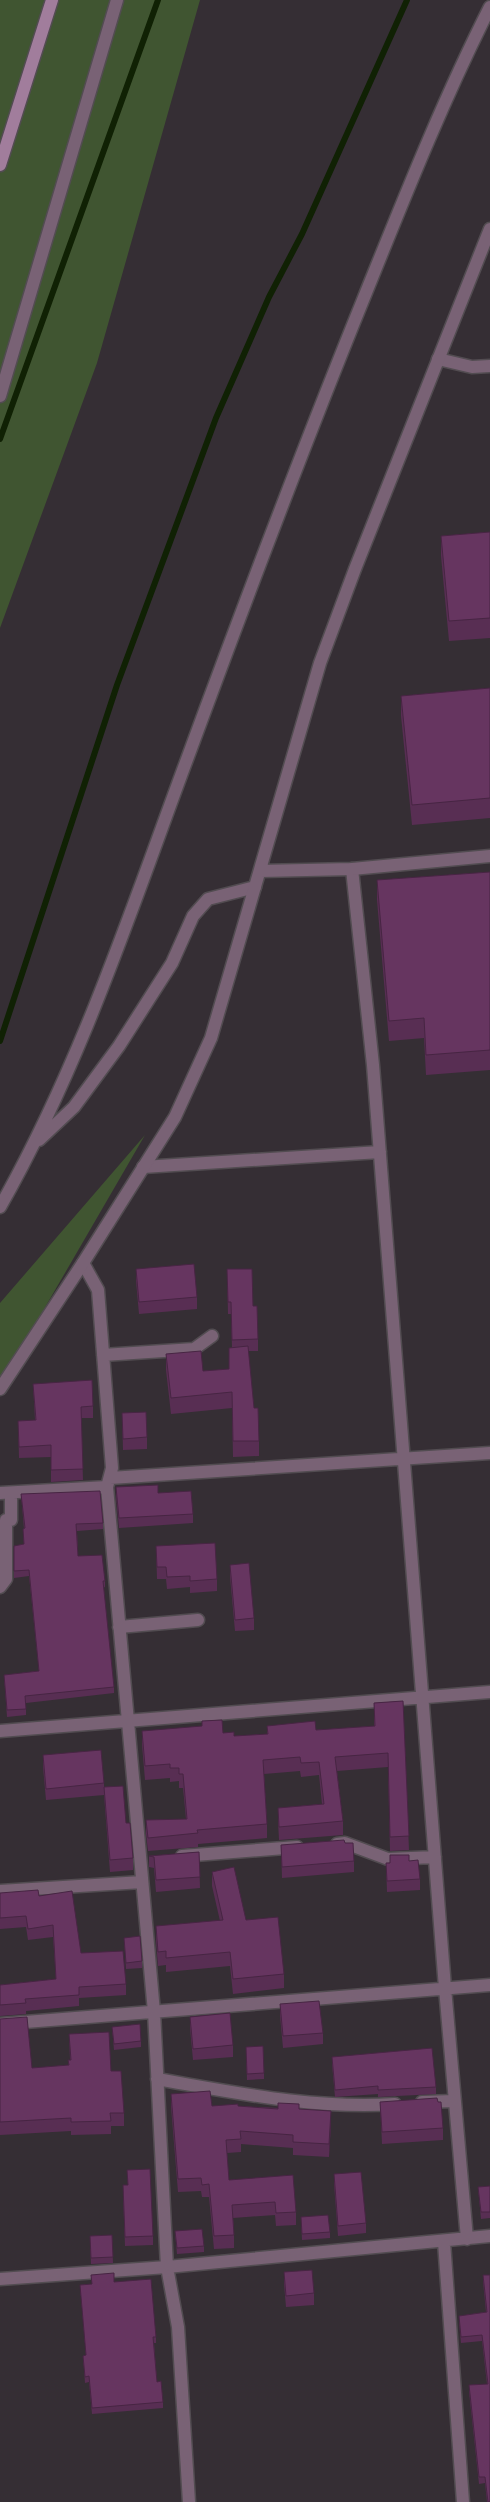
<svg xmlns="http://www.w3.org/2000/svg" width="490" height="2502" viewBox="0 0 490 2502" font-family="'Space Grotesk',sans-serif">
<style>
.green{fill:#405531}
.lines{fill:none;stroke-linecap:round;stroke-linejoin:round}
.stream{stroke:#102104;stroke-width:6}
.minor-casing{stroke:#524c51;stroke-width:15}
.tertiary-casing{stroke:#524c51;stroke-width:15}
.secondary-casing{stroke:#524c51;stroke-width:15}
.minor{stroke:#796275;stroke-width:12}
.tertiary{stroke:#796275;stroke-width:12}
.secondary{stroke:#a17d9c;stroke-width:12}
.wall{fill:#582e53}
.shaded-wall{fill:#472543}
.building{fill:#663560;stroke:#472543}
</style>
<rect width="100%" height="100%" fill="#352e34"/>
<!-- green -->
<path class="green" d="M0,0H200L97,363L0,628Z
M145,1135L0,1385V1303Z"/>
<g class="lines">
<!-- stream -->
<path class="stream" d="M0,439L158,0
M0,1041L117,685L216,418L269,297L302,234L407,0"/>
<!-- minor casing -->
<g class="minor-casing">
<path id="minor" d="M438,359L472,367L490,366
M0,396L117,0
M352,869L373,1065L445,1988L467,2239
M39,1140L74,1107L119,1046L172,963L193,916L208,899L255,887
M143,1167L380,1152
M0,1207C80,1066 130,913 186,762C243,607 301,453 363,300C403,201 442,102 490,7
M83,1263L98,1290L112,1468L107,1487L154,2012L167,2267L178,2327L189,2502
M103,1355L194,1349L212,1336
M110,1478L490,1453
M0,1493L107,1487
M0,1587L6,1579V1520H11V1493
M119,1627L198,1620
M0,1731L490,1692
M337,1844L345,1843L388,1859L435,1857
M182,1856L297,1847
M0,1891L142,1882
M0,2024L490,1985
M157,2079C238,2093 312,2109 395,2104
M422,2102L454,2101
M444,2242L463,2502
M0,2279L167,2267L490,2236"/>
</g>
<!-- tertiary casing -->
<g class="tertiary-casing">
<path id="tertiary" d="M260,871L352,869L490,856
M0,1389L83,1263L175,1117L211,1038L320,663L355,569L490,229"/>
</g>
<!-- secondary casing -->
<g class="secondary-casing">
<path id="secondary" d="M0,165L52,0"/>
</g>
<!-- minor -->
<use href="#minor" class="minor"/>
<!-- tertiary -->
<use href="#tertiary" class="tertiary"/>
<!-- secondary -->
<use href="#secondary" class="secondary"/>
</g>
<!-- wall -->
<path class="wall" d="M490,532V638L449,641L441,556V536Z
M490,688V818L412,825L401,716V696Z
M490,872V1070L426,1075L424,1038L389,1041L377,900V880Z
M136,1269L197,1297V1309L139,1314L136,1281Z
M227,1269L253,1306L258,1339V1351H248L254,1408L259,1441V1456L233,1457L232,1408L171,1414L166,1370V1354L203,1371L229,1369V1348H232L231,1314H228Z
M33,1384L93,1406V1418H81L83,1480L51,1482V1457L19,1458L18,1421L35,1420Z
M122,1413L147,1437V1449L123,1450Z
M116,1487L158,1493L193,1514V1523L119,1528L116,1496Z
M21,1494L103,1523V1529L77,1531L78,1556L105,1581V1587L103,1588L114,1687V1693L26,1703V1715L7,1717L4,1675L39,1671L29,1576L14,1578V1546L24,1544L23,1529H24Z
M156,1546L217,1579V1591L190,1593V1587L167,1589L166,1579H157Z
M230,1565L254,1618V1630L235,1631L230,1577Z
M403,1701L409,1850L390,1851L388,1767L337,1771L343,1821V1835L279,1840L278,1821V1808L322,1804L319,1775L301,1777L300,1771L264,1774L267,1824V1838L198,1844V1847L148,1851L146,1834V1820L186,1819L183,1788H179V1781L170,1782V1778L145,1780L142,1745V1731L223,1733L234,1736L267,1734V1726L316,1730L374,1726V1703Z
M43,1755L104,1783V1787L126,1823L133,1858V1870L110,1872L104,1795L46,1800L43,1767Z
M281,1845L354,1861V1872L282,1878Z
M199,1852L200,1888L156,1892L154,1868L149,1867V1856Z
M409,1861L420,1879V1890L387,1892L386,1863Z
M212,1872L284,1974V1988L233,1994L230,1966L166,1972V1965L158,1966L156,1941V1926L220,1921L212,1886Z
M0,1893L39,1896L81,1953L126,1984V1995L79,1998V2006L26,2011V2014L0,2016V1985L56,1979L53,1937L28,1940L26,1927L0,1929Z
M124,1938L142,1961V1968L126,1969Z
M280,2004L323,2033V2044L283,2048L280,2016Z
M190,2017L233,2045V2057L193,2060L190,2028Z
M0,2019L32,2068L68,2065L70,2060L69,2034L111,2071L124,2113V2126H111V2134L71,2135V2131L0,2135Z
M112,2027L141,2041V2047L114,2050Z
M246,2047L264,2073V2079L247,2080Z
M332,2057L436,2087V2094L378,2097V2094L335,2097L332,2064Z
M171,2094L212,2106H238L299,2109L331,2124L329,2157L293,2155V2148L241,2144V2152L227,2153L229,2180L296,2212V2225L276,2226L275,2215L233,2218L234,2235V2248L214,2249L209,2197H202L201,2191L178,2192L171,2107Z
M380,2102L443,2128V2140L382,2144Z
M127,2170L153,2236V2245L125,2246L123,2194L128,2185Z
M334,2174L366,2223V2233L338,2236L334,2184Z
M490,2186V2218L481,2219L478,2187Z
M301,2217L330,2232V2238L302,2240Z
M175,2231L204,2246V2252L177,2254Z
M112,2235L113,2263L91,2264L90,2236Z
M284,2272L314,2293V2305L286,2307L284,2284Z
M483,2275H490V2502H487L485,2483L479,2484L469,2392V2385L487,2384L482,2341L461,2343L459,2322V2316L486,2312L483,2282Z
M114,2282L156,2337V2343H154L157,2382L163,2402V2408L92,2414L89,2382L85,2383L83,2356L86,2355L80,2285Z"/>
<!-- shaded-wall -->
<path class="shaded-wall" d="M331,2111V2124L329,2157V2144Z"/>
<!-- building -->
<path class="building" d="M490,532V618L449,621L441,536Z
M490,688V798L412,805L401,696Z
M490,872V1050L426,1055L424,1018L389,1021L377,880Z
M194,1264L197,1297L139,1302L136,1269Z
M227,1269H252L253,1306H257L258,1339L232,1340L231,1302H228Z
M248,1346L254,1408H258L259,1441H233L232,1392L171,1398L166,1354L201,1351L203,1371L229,1369V1348Z
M92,1380L93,1406L81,1407L83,1469L51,1470V1445L19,1447L18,1421L36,1420L33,1384Z
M146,1412L147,1437L123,1439L122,1413Z
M158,1485V1493L191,1491L193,1514L119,1518L116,1487Z
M100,1491L103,1523L76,1524L78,1556L102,1555L105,1581H103L114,1687L25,1696L26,1709L7,1710L4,1675L39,1671L29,1570L14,1571V1546L24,1544L23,1529L25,1528L21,1494Z
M215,1543L217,1579L190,1581V1576L167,1577L166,1567H157L156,1546Z
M249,1563L254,1618L235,1620L230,1565Z
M403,1701L409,1836L390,1837L388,1753L335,1757L343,1821L279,1827L278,1808L324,1804L319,1762L301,1763L300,1757L263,1760L267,1824L197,1830L198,1833L148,1838L146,1820L187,1819L183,1774H179V1768H170V1764L145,1766L142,1731L202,1726V1721L222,1720L223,1733L234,1732V1736L268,1734L267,1726L315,1721L316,1730L375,1726L374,1703Z
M101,1750L104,1783L46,1789L43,1755Z
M123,1786L126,1823H130L133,1858L110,1860L104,1787Z
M344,1840L345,1843H353L354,1861L282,1867L281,1845Z
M199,1852L200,1877L156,1880L154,1857L149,1856Z
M390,1855H409V1861L418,1860L420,1879L387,1881L386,1863H390Z
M234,1867L246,1920L278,1917L284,1974L233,1979L230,1952L166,1958V1951L158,1952L156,1926L223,1920L212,1872Z
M38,1890L39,1896L72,1891L81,1953L123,1951L126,1984L79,1987V1995L25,1999L26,2003L0,2005V1985L56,1979L53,1925L28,1929L26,1916L0,1918V1893Z
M140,1936L142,1961L126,1963L124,1938Z
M319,2001L323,2033L283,2036L280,2004Z
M230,2013L233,2045L193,2049L190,2017Z
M27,2017L32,2068L69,2065L68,2060H71L69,2034L109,2032L111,2071H121L124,2113H110L111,2121L71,2122V2118L0,2122V2019Z
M140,2024L141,2041L114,2044L112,2027Z
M263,2046L264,2073L247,2074L246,2047Z
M432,2048L436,2087L378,2090V2086L335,2090L332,2057Z
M210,2091L212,2106L238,2104V2106L278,2109V2103L299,2104V2109L331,2111L329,2144L293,2142V2135L240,2131L241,2139L226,2140L229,2180L293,2175L296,2212L276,2213L275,2202L232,2205L234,2235L214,2236L209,2184L202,2185L201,2178L178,2179L171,2094Z
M437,2098L438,2102H441L443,2128L382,2132L380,2102Z
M150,2169L153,2236L125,2237L123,2185H128L127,2170Z
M361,2172L366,2223L338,2226L334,2174Z
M490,2186V2212H481L478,2187Z
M328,2215L330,2232L302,2234L301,2217Z
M202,2229L204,2246L177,2248L175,2231Z
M112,2235L113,2257L91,2258L90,2236Z
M312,2270L314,2293L286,2296L284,2272Z
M114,2273V2282L151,2279L156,2337H153L157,2382L161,2381L163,2402L92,2408L89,2376L85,2377L83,2356L86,2355L80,2285L92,2284L91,2275Z
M483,2275H490V2502H488L485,2477H479L469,2385L488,2384L482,2335L461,2337L459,2316L487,2312Z"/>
</svg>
